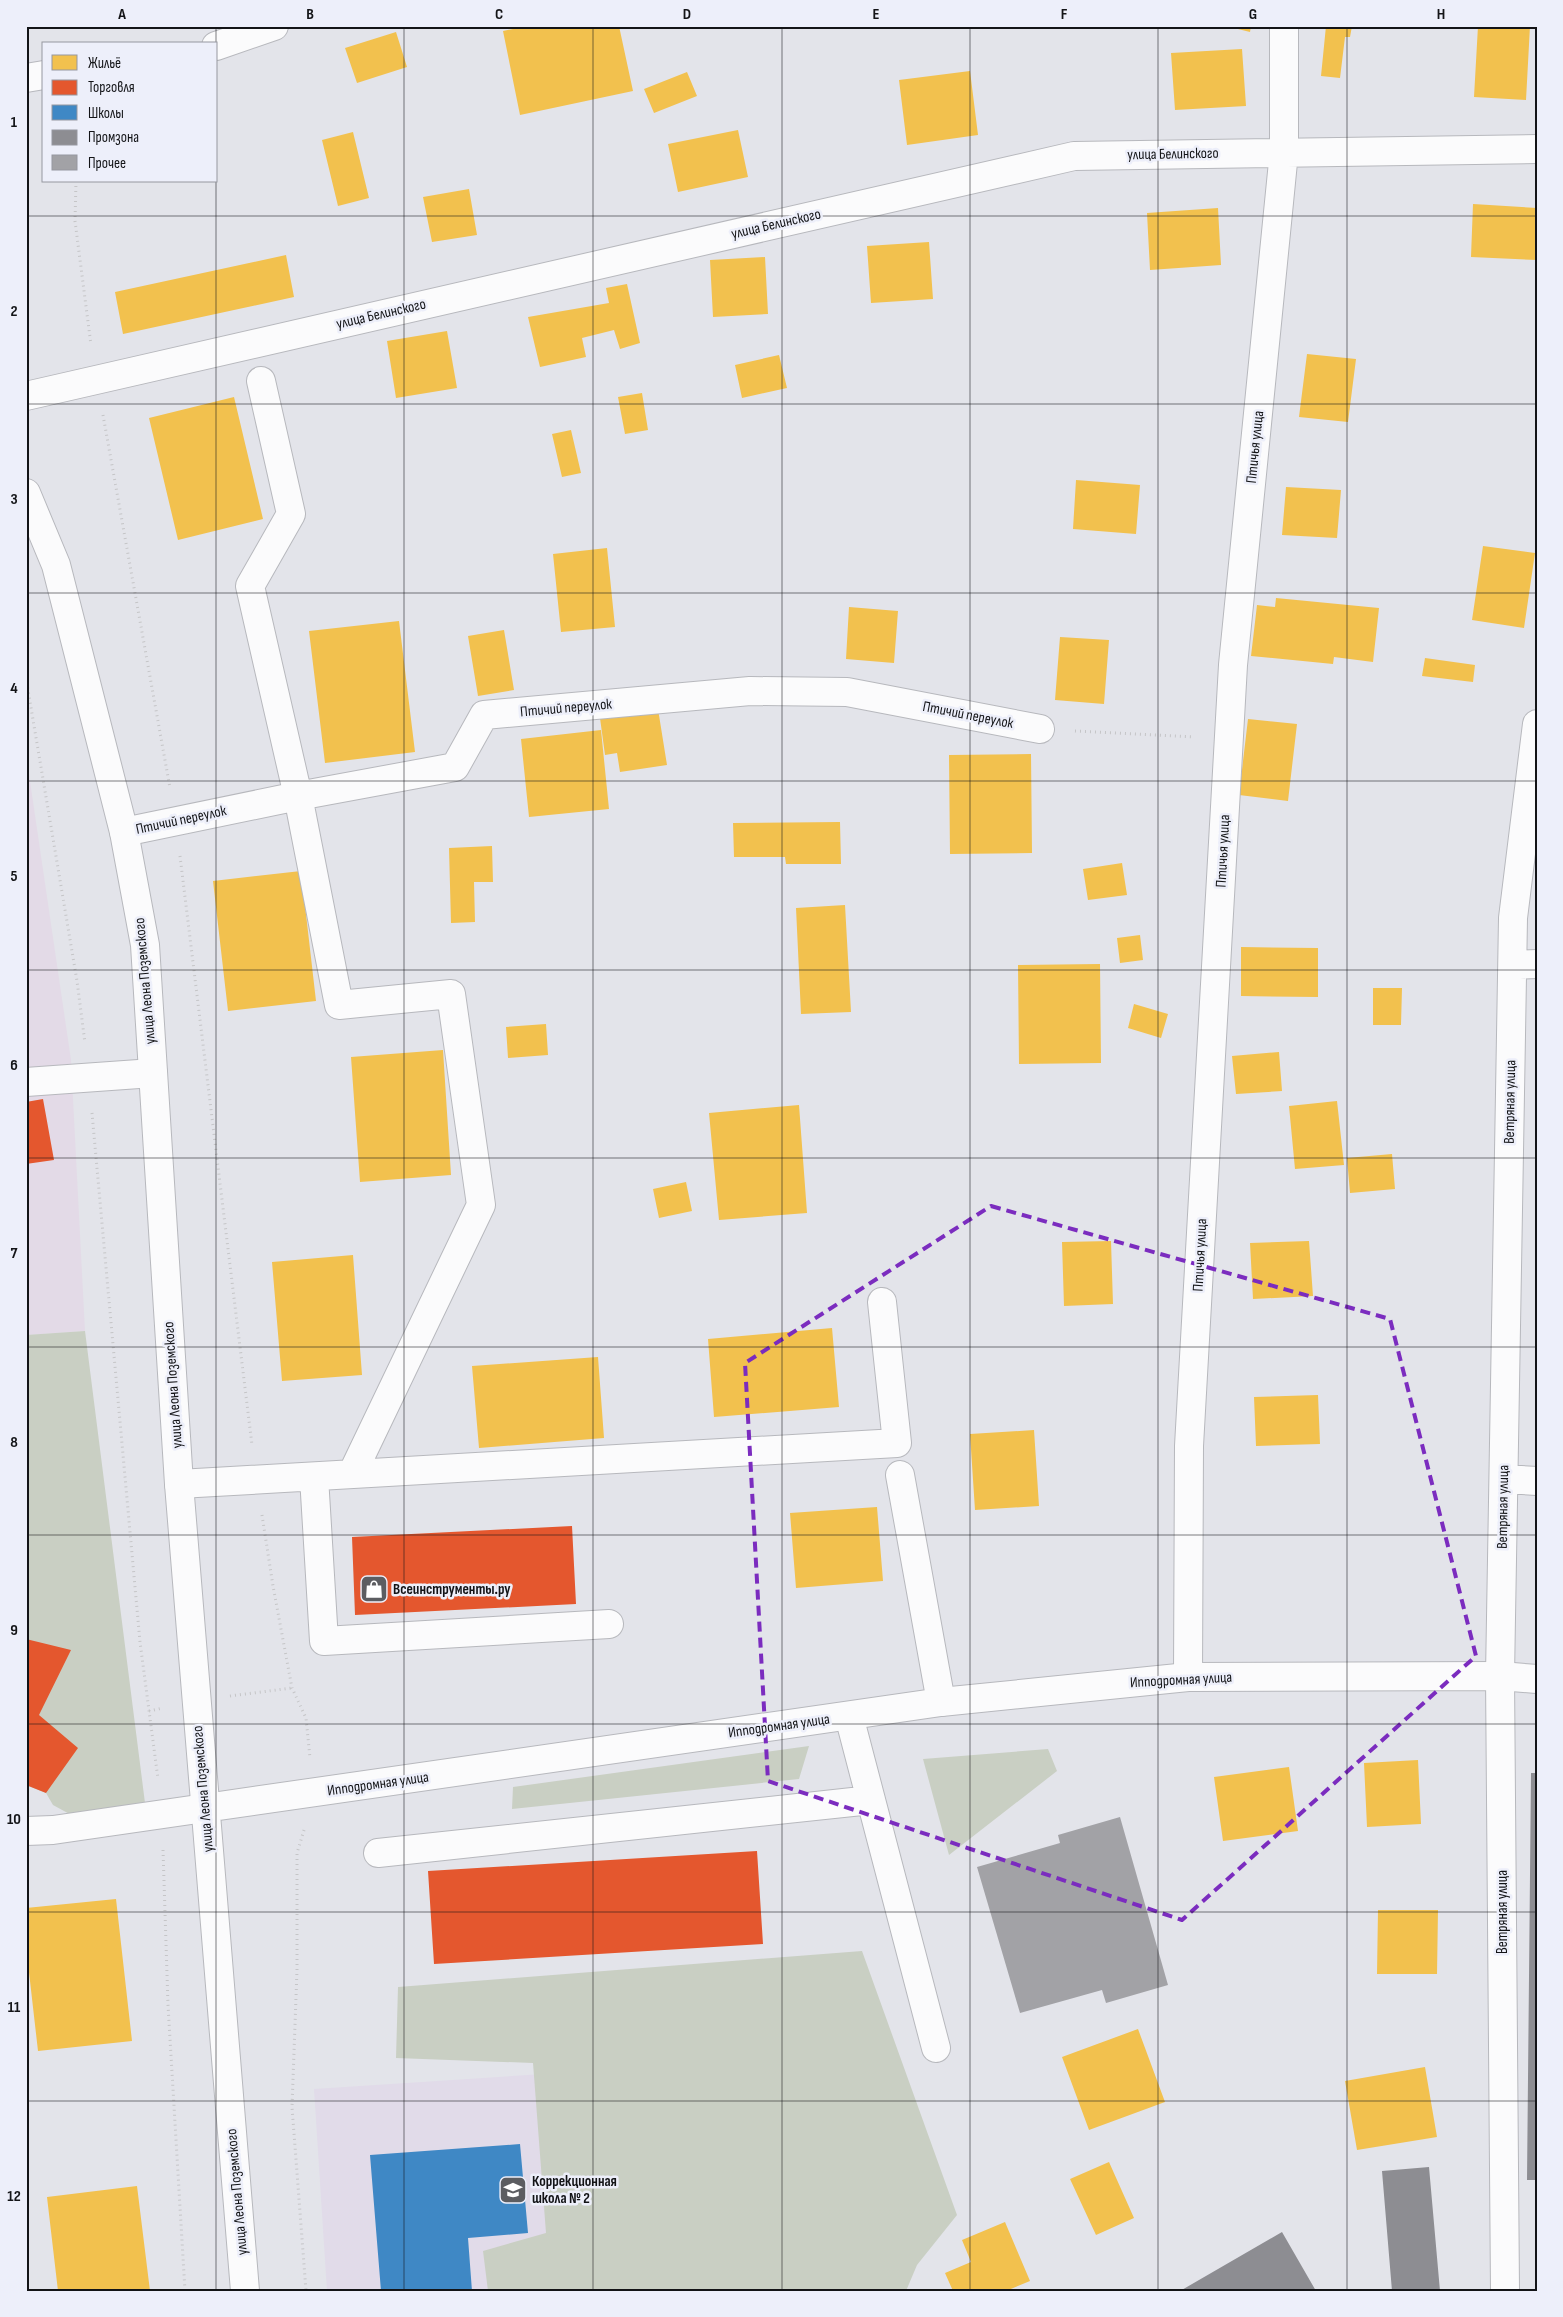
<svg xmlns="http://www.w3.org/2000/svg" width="1563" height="2317" viewBox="0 0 1563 2317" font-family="'Sofia Sans Condensed',sans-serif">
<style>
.commercial{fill:#e3dae7}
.education{fill:#e1dbe9}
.grass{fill:#c9cfc3}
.homes{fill:#f2c14e}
.shops{fill:#e4572e}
.schools{fill:#3f88c5}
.industry{fill:#8d8d92}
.building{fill:#a2a2a6}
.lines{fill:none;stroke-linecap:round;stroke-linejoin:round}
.minor-casing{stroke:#b7b8bd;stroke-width:30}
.major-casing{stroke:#b7b8bd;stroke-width:30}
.path{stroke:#c5c5c7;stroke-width:3;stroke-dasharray:1 4;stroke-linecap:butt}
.minor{stroke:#fbfbfc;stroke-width:28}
.major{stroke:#fbfbfc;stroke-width:28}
.marked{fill:none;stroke:#7b2cbf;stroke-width:4;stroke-dasharray:10 6;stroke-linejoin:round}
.grid{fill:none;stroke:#131417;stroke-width:1;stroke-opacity:0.55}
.labels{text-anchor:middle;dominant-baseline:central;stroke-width:5;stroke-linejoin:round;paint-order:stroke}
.street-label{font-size:15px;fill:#131417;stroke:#edeffa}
.poi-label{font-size:15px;font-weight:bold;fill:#131417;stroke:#edeffa;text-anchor:start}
.neatline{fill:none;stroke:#131417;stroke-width:2}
.grid-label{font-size:16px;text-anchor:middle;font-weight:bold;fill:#131417}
</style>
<rect width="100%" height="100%" fill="#e3e4ea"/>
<!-- commercial -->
<path class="commercial" d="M26,754L71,1060L85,1331L26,1335Z"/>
<!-- education -->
<path class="education" d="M698,2064L713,2291H327L314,2089Z"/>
<!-- grass -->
<path class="grass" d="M85,1331L145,1803L75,1817L53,1805L46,1793L26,1785V1335Z
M809,1746L799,1779L512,1809L513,1787Z
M1048,1749L1057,1771L949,1855L923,1759Z
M862,1951L957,2215L917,2265L906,2291H488L483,2251L546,2233L533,2063L396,2058L398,1987Z"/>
<!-- homes -->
<path class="homes" d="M528,26H619L633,91L520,115L503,31Z
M1226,26H1251L1250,32Z
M1326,26H1352L1350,37H1345L1340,78L1321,76Z
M1478,26H1530L1526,100L1474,97Z
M396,32L407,67L357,83L345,48Z
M1242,49L1246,106L1175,110L1171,53Z
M970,71L978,135L907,145L899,80Z
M687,72L697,96L654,113L644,89Z
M738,130L748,177L678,192L668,144Z
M353,132L369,198L338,206L322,140Z
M469,189L477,235L432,242L423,197Z
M1473,204L1537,208V260L1471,257Z
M1218,208L1221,265L1150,270L1147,213Z
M929,242L933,299L871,303L867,246Z
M286,255L294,297L123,334L115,292Z
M765,257L768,314L713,317L710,260Z
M627,284L640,343L620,349L614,330L582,338L586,357L540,367L528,317L609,303L606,288Z
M447,331L457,388L396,398L387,341Z
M1307,354L1356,359L1348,422L1299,417Z
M779,355L787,388L742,398L735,365Z
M642,393L648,430L625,434L618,397Z
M234,397L263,519L178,540L149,418Z
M571,430L581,473L562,477L552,434Z
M1076,480L1140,485L1136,534L1073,529Z
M1286,487L1341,490L1337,538L1282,535Z
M1483,546L1535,553L1524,628L1472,620Z
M607,548L615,627L561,632L553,554Z
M1276,598L1379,608L1373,662L1334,657L1333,664L1251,656L1257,605L1275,607Z
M849,607L898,611L894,663L846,659Z
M399,621L415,752L325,763L309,631Z
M504,630L514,690L478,696L468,636Z
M1060,637L1109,640L1104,704L1055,700Z
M1425,658L1475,665L1473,682L1422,676Z
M658,709L667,765L620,772L617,753L605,755L600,718Z
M1248,719L1297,724L1288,801L1239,795Z
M601,730L609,809L529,817L521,739Z
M1031,754L1032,853L950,854L949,755Z
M840,822L841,864H786L785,857H734L733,823Z
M492,846L493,882H474L475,922L451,923L449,848Z
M1122,863L1127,895L1088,900L1083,869Z
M301,871L316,1001L228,1011L213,881Z
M845,905L851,1012L801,1014L796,908Z
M1140,935L1143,960L1120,963L1117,938Z
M1241,947L1318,948V997L1241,996Z
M1100,964L1101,1063L1019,1064L1018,965Z
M1373,988H1402L1401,1025H1373Z
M1134,1004L1168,1014L1161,1038L1128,1028Z
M546,1024L548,1055L508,1058L506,1027Z
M443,1050L451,1175L360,1182L351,1057Z
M1279,1052L1282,1091L1236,1094L1232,1056Z
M1337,1101L1344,1165L1295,1169L1289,1106Z
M799,1105L807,1213L719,1220L709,1113Z
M1392,1154L1395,1189L1350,1193L1347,1158Z
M686,1182L692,1211L659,1218L653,1189Z
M1111,1241L1113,1304L1064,1306L1062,1242Z
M1309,1241L1313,1296L1253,1299L1250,1243Z
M353,1255L362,1375L282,1381L272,1262Z
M832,1328L839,1407L714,1417L708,1339Z
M598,1357L604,1438L479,1448L472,1366Z
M1318,1395L1320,1444L1256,1446L1254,1397Z
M1034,1430L1039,1506L975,1510L970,1434Z
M877,1507L883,1581L796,1588L790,1513Z
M1418,1760L1421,1824L1367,1827L1364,1763Z
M1289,1767L1298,1831L1223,1841L1214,1777Z
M116,1899L132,2041L38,2051L26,1946V1908Z
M1378,1910H1438L1437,1974H1377Z
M1138,2029L1165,2102L1089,2130L1062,2057Z
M1425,2067L1437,2137L1357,2150L1345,2081Z
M1109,2162L1134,2218L1096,2235L1070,2179Z
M137,2186L150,2291H58L47,2197Z
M1005,2222L1030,2281L1006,2291H953L945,2273L971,2262L962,2240Z"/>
<!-- shops -->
<path class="shops" d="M43,1099L54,1160L26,1164V1102Z
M572,1526L576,1604L355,1615L352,1537Z
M26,1639L71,1650L39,1715L78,1748L46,1793L26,1785Z
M757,1851L763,1944L434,1964L428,1871Z"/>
<!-- schools -->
<path class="schools" d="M520,2144L528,2233L468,2238L472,2291H381L370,2155Z"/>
<!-- industry -->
<path class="industry" d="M1531,1773H1537V2180H1527Z
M1429,2167L1440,2291H1392L1382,2171Z
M1282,2232L1316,2291H1180Z"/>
<!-- building -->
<path class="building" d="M1120,1817L1168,1985L1106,2003L1102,1990L1020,2013L977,1867L1060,1843L1058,1835Z"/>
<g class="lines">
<!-- minor casing -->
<g class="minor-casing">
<path id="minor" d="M216,46L274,26
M26,78L44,75
M261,381L291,514L250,586L298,796L339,1005L451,994L481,1205L352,1474
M26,396L1074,156L1537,149
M124,832L298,796L455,767L484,715L750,691L847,692L1040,729
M1513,965L1537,964
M26,1082L153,1073
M900,1475L941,1702
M314,1477L324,1641L609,1624
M1504,1479L1537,1481
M179,1484L897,1443L882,1302
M1188,1677L1189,1446L1233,665L1284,152V26
M849,1716L936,2048
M26,1831L53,1830L205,1808
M378,1853L871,1800
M1505,2291L1500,1676L1513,918L1537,724"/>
</g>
<!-- major casing -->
<g class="major-casing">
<path id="major" d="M26,493L56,565L124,832L145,945L179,1484L245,2291
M205,1808L941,1702L1188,1677L1500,1676L1537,1679"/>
</g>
<!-- path -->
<path class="path" d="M76,181L75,221L91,345
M103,415L170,788
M26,678L77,981L85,1043
M1075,731L1194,737
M180,856L252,1445
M92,1113L140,1642L158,1779
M262,1515L273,1586L292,1688L306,1718L310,1758
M230,1696L292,1688
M149,1711L163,1708
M304,1830L297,1853V1970L292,2107L306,2291
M163,1850L168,2005L185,2291"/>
<!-- minor -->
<use href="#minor" class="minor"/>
<!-- major -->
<use href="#major" class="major"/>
</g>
<!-- marked area -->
<path class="marked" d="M991,1206L1390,1319L1476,1656L1182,1920L768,1781L745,1363Z"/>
<!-- grid -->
<path class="grid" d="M216,26V44M404,26V2291M593,26V2291M782,26V2291M970,26V2291M1158,26V2291M1347,26V2291M216,181V2291M26,216H1537M26,404H1537M26,593H1537M26,781H1537M26,970H1537M26,1158H1537M26,1347H1537M26,1535H1537M26,1724H1537M26,1912H1537M26,2101H1537"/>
<!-- icons -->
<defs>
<g id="shop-square" transform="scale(1.4375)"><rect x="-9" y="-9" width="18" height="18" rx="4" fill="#5c5d61" stroke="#edeffa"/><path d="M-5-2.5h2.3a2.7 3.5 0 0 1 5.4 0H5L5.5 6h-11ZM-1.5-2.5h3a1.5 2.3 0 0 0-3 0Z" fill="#fff"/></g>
<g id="school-square" transform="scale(1.4375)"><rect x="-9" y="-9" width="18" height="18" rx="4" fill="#5c5d61" stroke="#edeffa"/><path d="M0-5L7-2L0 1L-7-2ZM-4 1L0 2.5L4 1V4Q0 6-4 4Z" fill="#fff"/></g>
</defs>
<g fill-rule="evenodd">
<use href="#shop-square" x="374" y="1589"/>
<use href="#school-square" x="513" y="2190"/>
</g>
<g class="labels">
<!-- street labels -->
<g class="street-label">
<text transform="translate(1173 154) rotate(-1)">улица Белинского</text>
<text transform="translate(776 224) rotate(-13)">улица Белинского</text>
<text transform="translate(381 314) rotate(-13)">улица Белинского</text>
<text transform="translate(1255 447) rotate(-84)">Птичья улица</text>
<text transform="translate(566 708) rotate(-5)">Птичий переулок</text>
<text transform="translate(968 715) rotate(11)">Птичий переулок</text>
<text transform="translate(181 820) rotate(-12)">Птичий переулок</text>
<text transform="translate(1223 851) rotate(-87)">Птичья улица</text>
<text transform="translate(145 981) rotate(-95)">улица Леона Поземского</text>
<text transform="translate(1510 1102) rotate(-89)">Ветряная улица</text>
<text transform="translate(1200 1255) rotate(-87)">Птичья улица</text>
<text transform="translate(173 1385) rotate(-94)">улица Леона Поземского</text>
<text transform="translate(1503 1507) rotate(-89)">Ветряная улица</text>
<text transform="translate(1181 1680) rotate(-3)">Ипподромная улица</text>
<text transform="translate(779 1726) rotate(-8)">Ипподромная улица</text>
<text transform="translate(378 1784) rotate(-8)">Ипподромная улица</text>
<text transform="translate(203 1789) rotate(-95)">улица Леона Поземского</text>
<text transform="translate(1502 1912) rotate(-90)">Ветряная улица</text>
<text transform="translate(237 2192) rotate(-95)">улица Леона Поземского</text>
</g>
<!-- poi labels -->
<g class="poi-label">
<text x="393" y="1589">Всеинструменты.ру</text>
<text x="532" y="2181">Коррекционная<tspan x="532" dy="17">школа № 2</tspan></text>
</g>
</g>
<!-- border -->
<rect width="1563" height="2317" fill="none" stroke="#edeffa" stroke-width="55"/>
<!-- legend -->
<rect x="42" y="42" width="175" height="140" fill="#edeffa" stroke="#96979f"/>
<rect x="52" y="55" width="25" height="15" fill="#f2c14e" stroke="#96979f"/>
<text x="88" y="68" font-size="15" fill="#131417">Жильё</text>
<rect x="52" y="80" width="25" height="15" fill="#e4572e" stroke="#96979f"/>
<text x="88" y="92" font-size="15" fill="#131417">Торговля</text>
<rect x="52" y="105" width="25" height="15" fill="#3f88c5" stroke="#96979f"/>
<text x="88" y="118" font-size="15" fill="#131417">Школы</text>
<rect x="52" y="130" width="25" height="15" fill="#8d8d92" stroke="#96979f"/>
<text x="88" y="142" font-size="15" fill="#131417">Промзона</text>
<rect x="52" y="155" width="25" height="15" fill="#a2a2a6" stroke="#96979f"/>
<text x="88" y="168" font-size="15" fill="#131417">Прочее</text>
<rect x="28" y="28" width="1508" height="2262" class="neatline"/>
<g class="grid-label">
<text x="122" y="19">A</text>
<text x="310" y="19">B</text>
<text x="499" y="19">C</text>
<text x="687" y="19">D</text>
<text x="876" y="19">E</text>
<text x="1064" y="19">F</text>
<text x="1253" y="19">G</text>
<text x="1441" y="19">H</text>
<text x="14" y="127">1</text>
<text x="14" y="316">2</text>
<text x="14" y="504">3</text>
<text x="14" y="693">4</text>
<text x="14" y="881">5</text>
<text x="14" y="1070">6</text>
<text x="14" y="1258">7</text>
<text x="14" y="1447">8</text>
<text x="14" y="1635">9</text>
<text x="14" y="1824">10</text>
<text x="14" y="2012">11</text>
<text x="14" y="2201">12</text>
</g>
</svg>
